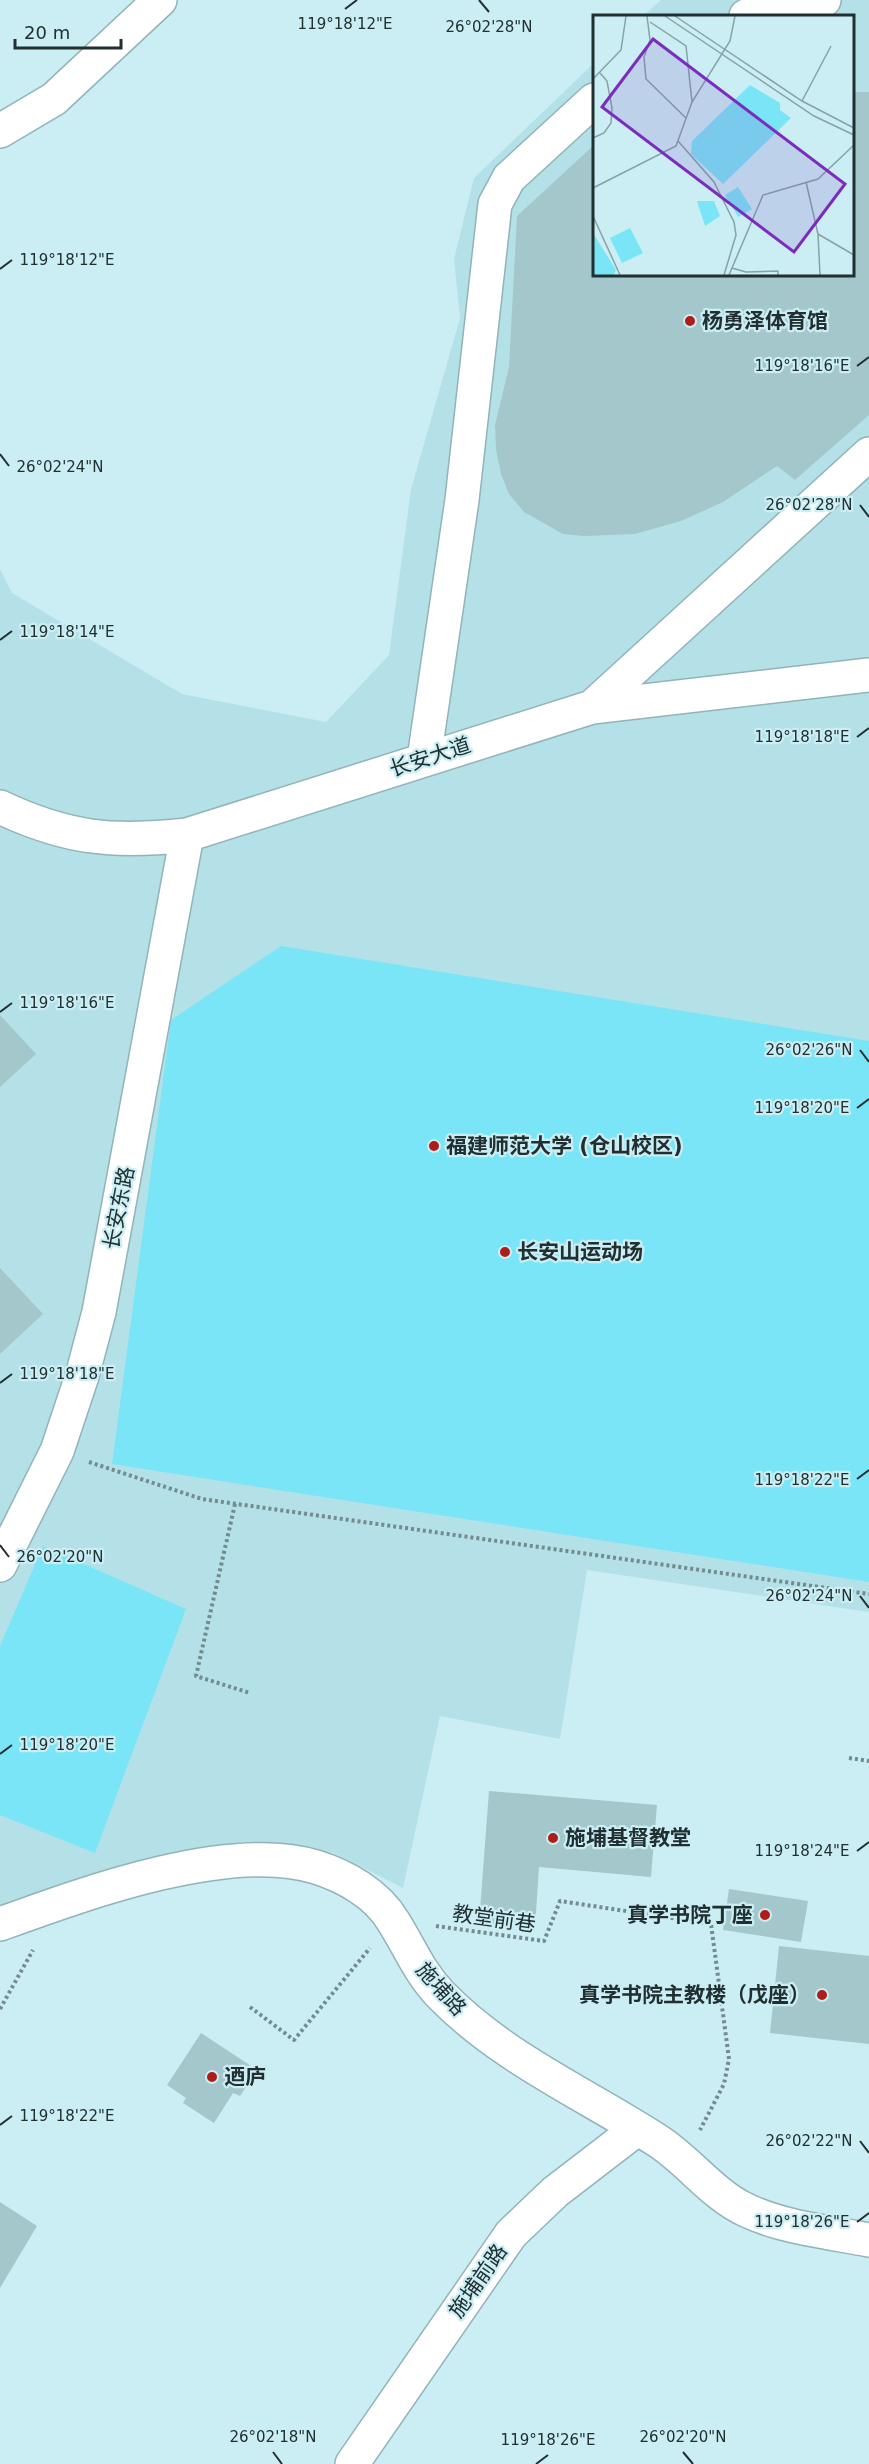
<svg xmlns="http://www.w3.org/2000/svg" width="869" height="2464" viewBox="0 0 869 2464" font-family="'DejaVu Sans','Noto Sans SC',sans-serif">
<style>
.built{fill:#b4e1e8}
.green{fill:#79e5f6}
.building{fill:#a4c7cc}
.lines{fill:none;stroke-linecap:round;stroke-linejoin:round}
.minor-casing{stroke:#91b3b9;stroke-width:36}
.path{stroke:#738b8f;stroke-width:4;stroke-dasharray:3 3;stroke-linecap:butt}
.minor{stroke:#fff;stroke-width:33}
.ticks{fill:none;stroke:#212f31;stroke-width:2}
.poi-dot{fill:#ae1e18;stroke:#caeef4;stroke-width:2}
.labels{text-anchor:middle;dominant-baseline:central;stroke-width:4.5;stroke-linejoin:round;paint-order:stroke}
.poi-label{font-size:21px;font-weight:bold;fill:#212f31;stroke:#caeef4;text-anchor:start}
.street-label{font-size:21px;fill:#212f31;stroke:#caeef4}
.inset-road{fill:none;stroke:#86a2a6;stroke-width:1.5}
.view{fill:#7b2cbf;fill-opacity:0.15;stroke:#7b2cbf;stroke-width:3}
.inset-edge{fill:none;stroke:#212f31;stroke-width:3}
.ticks-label{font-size:15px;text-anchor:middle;fill:#212f31;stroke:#caeef4;stroke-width:4.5;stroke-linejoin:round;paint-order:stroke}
</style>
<rect width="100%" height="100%" fill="#caeef4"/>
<!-- built -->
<path class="built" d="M661,0H869V1612L587,1570L560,1739L440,1716L403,1888L332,1852L216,1848L0,1907V569L12,593L182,694L326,722L389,655L411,489L460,318L454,259L474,178L594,63V274H852V16H643Z"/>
<!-- green -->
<path class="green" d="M281,946L869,1041V1582L112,1464L171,1020Z
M43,1546L186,1609L95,1853L0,1815V1646Z"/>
<!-- building -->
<path class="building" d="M852,92H869V415L795,480L777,466L723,502L681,521L635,534L584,536L563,534L524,512L509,494L501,474L496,450L495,425L509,367L517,216L594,145V274H852Z
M0,1015L36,1054L0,1087Z
M0,1268L43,1314L0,1354Z
M489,1791L657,1805L651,1877L539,1867L535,1927L479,1923Z
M729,1889L808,1901L801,1942L723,1930Z
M779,1946L869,1956V2044L770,2033Z
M201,2033L257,2070L240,2096L233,2093L214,2123L183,2103L186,2098L167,2085Z
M0,2202L37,2226L0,2288Z"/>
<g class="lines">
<!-- minor casing -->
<g class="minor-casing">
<path id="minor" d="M746,16L776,13L824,0
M0,131L54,99L160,0
M592,707L869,454
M424,759L462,500L495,204L509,178L594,100
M0,807C67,839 114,843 187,835L592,707L869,675
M0,1565L57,1451L82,1376L99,1312L187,835
M0,1924C83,1894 229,1840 316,1867C345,1876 377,1894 393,1921C409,1946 419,1972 440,1994C502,2058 584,2093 658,2141C689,2161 712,2194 746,2210C784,2228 828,2232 869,2240
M352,2464L511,2234L555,2192L637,2129"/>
</g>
<!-- path -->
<path class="path" d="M89,1462L202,1499L869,1594
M235,1504L196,1676L250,1693
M849,1758L869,1761
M436,1926L544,1941L560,1901L711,1924L729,2059L724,2084L700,2130
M250,2007L294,2040L370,1948
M0,2009L33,1950"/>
<!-- minor -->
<use href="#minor" class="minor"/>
</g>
<!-- ticks -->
<path class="ticks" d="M479,0L489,12M345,9L357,0M0,269L12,260M857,366L869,357M0,454L9,466M860,505L869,517M0,640L12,631M857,737L869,728M0,1012L12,1003M860,1050L869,1062M857,1108L869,1099M0,1383L12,1374M857,1479L869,1470M0,1545L9,1557M860,1596L869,1608M0,1754L12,1745M857,1851L869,1842M0,2125L12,2116M860,2141L869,2153M857,2222L869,2213M273,2452L282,2464M683,2452L693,2464M536,2464L548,2455"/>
<!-- markers -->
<g class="poi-dot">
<circle cx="690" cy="321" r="6"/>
<circle cx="434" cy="1146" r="6"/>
<circle cx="505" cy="1252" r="6"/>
<circle cx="553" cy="1838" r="6"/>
<circle cx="765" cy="1915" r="6"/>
<circle cx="822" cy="1995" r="6"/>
<circle cx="212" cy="2077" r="6"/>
</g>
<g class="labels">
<!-- poi labels -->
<g class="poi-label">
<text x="702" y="321">杨勇泽体育馆</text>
<text x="446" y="1146">福建师范大学 (仓山校区)</text>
<text x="517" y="1252">长安山运动场</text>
<text x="565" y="1838">施埔基督教堂</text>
<text x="753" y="1915" text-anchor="end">真学书院丁座</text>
<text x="810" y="1995" text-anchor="end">真学书院主教楼（戊座）</text>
<text x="224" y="2077">迺庐</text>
</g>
<!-- street labels -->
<g class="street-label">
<text transform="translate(430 757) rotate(-18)">长安大道</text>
<text transform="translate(119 1208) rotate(-79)">长安东路</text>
<text transform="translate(494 1919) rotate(8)">教堂前巷</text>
<text transform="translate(441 1989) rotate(48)">施埔路</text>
<text transform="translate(478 2281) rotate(-55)">施埔前路</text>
</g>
</g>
<!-- overview -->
<g transform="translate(593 15)">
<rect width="261" height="261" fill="#caeef4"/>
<path d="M157,70L187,88V95L198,103L130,169L98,139L99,126ZM145,172L159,194L145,202L132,180ZM104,186H121L127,201L112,211ZM37,213L50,238L29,248L17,223ZM0,218L23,255L21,260H0Z" fill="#79e5f6"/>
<path class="inset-road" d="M54,1L57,25L51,42L53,64L93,103M72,1L221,101L261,120M82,1L209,86L261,113M57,7L93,31L99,87M0,64L28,35L33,1M209,86L238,31M0,123L11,118L18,108L19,93L14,66L7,58M85,126L121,167L141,207L143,220L131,260M213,167L225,219L227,260M0,173L83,131L99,87L137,26L142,1M0,201L27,260M225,219L261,240M139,253L153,257L185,256V260M136,260L170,180L225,164L261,130"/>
<path class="view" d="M60,24L252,169L201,237L9,92Z"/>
<rect width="261" height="261" class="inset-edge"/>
</g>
<g class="ticks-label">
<text x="345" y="29">119°18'12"E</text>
<text x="489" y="32">26°02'28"N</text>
<text x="67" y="265">119°18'12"E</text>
<text x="802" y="371">119°18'16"E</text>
<text x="60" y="472">26°02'24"N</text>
<text x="809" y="510">26°02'28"N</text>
<text x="67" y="637">119°18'14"E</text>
<text x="802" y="742">119°18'18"E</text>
<text x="67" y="1008">119°18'16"E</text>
<text x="809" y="1055">26°02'26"N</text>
<text x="802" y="1113">119°18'20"E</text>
<text x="67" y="1379">119°18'18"E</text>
<text x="802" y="1485">119°18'22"E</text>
<text x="60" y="1562">26°02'20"N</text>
<text x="809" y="1601">26°02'24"N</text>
<text x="67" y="1750">119°18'20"E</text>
<text x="802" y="1856">119°18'24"E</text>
<text x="67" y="2121">119°18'22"E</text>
<text x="809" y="2146">26°02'22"N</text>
<text x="802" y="2227">119°18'26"E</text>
<text x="273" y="2442">26°02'18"N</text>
<text x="683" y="2442">26°02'20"N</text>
<text x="548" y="2445">119°18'26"E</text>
</g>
<!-- scale -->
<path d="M15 39v9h106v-9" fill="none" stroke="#212f31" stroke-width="3"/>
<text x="24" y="39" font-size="18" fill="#212f31" stroke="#caeef4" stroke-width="4.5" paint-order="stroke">20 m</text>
</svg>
